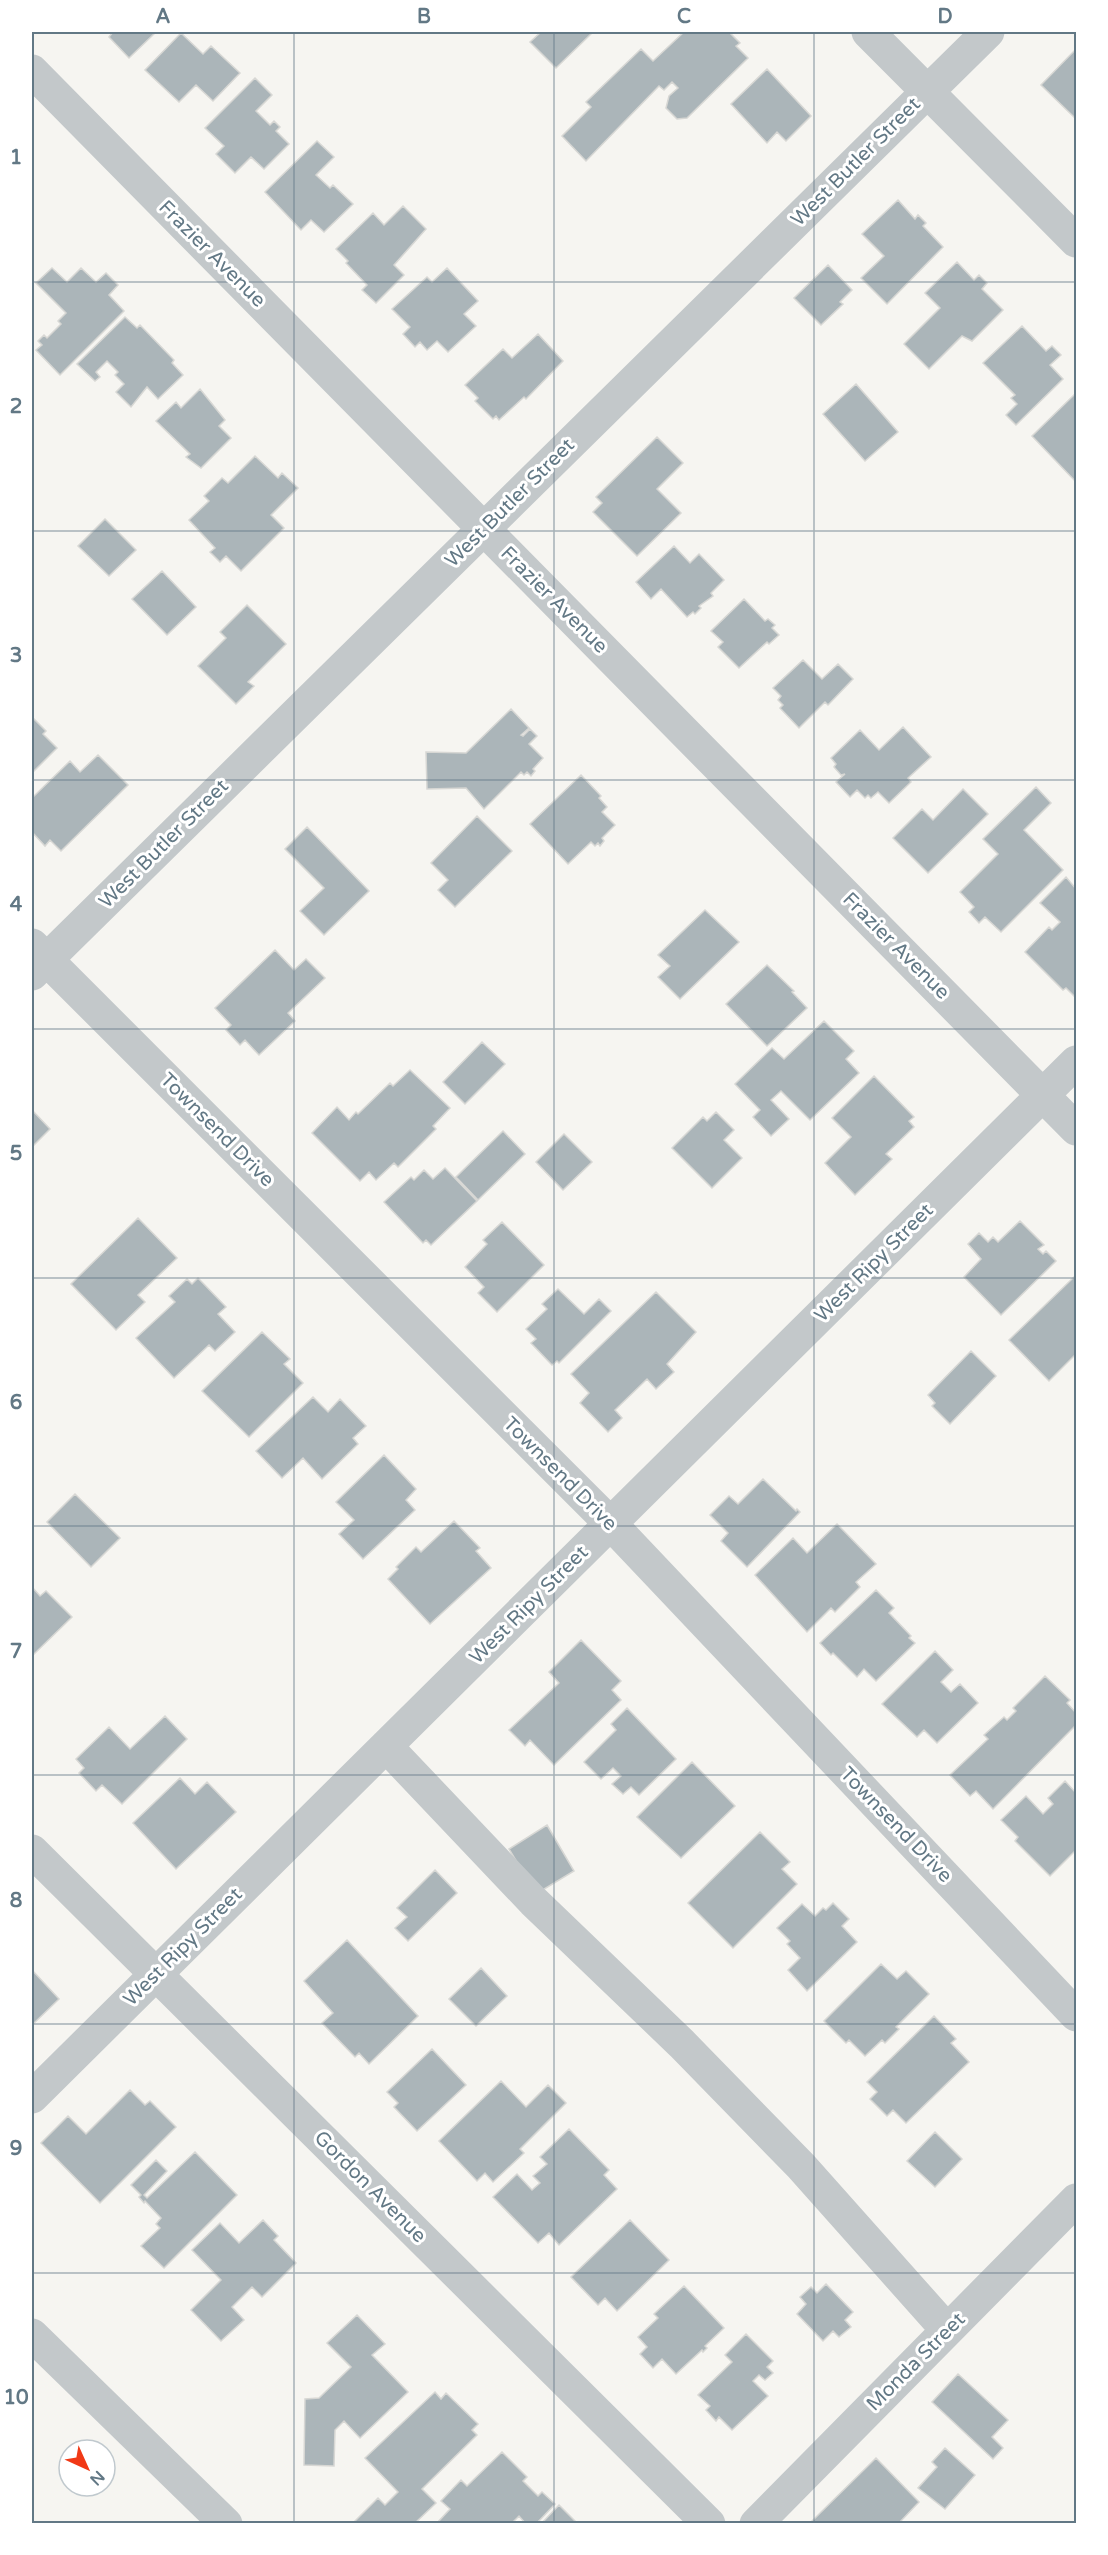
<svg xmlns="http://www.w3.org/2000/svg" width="1108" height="2555" viewBox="0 0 1108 2555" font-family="'Varela Round',sans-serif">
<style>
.building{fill:#abb5b9;stroke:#d7d7d4;stroke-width:1.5}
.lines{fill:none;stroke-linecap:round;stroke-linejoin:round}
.minor{stroke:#c3c8ca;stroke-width:33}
.grid{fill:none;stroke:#627885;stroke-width:1.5;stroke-opacity:0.55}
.labels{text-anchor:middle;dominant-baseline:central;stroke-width:6;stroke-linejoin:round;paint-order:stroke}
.street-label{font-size:20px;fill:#627885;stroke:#fff}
.neatline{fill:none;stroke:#627885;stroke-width:2}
.grid-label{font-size:20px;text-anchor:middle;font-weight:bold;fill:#627885}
</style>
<rect width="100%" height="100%" fill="#f6f5f1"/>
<!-- building -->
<path class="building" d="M113,32H156L129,58L109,37Z
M541,32H593L556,68L530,42Z
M684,32H729L740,43L736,46L748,58L687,118L677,119L666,108L669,96L678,88L672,82L664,90L659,86L586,161L562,136L591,107L586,102L641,49L653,61Z
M181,33L203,54L211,46L240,73L213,101L196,85L179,102L145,70Z
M1076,49V116L1075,118L1041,85Z
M767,69L811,116L786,141L777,132L767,143L731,104Z
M255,78L272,95L256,111L270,125L274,121L280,127L276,131L289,144L264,169L251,157L235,173L216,154L224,146L205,128Z
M317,141L334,157L316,175L330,188L333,185L353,204L324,232L311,220L301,230L265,192Z
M898,200L915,219L918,215L926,223L923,226L943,247L887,304L861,278L884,256L862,234Z
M403,206L426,229L394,265L404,275L376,303L362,290L367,285L346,263L348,261L336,249L373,213L384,225Z
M957,262L974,280L979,275L987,283L982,289L1003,310L972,341L962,336L929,369L904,344L940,308L925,293Z
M828,265L852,290L840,302L843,304L821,325L794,298Z
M52,268L67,282L81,268L96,282L106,273L118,285L109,295L124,311L60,375L36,350L42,345L38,341L44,335L47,338L61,324L58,321L66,313L36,283Z
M447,268L478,301L464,314L476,326L448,352L437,341L427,350L420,342L415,347L403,334L410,327L392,309L427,277L432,282Z
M125,317L137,328L140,325L174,360L172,363L183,375L158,399L147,387L131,407L116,392L124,384L115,375L118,372L107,361L96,372L100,377L95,381L77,364Z
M1022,326L1046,351L1052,346L1061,355L1050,365L1063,379L1016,425L1006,415L1017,404L1011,398L1015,395L983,363Z
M538,334L563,361L526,399L524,397L499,420L496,416L493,419L475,401L478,398L465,385L503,349L512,358Z
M856,384L898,432L865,461L823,414Z
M200,389L225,420L219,426L231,438L201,468L186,457L190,454L156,421L176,402L181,408Z
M1076,393V482L1032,436Z
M657,437L683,463L657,489L681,513L637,556L593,512L602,503L596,497Z
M255,456L278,478L282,473L298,488L271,515L284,528L241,571L226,556L220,562L210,552L215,548L189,520L209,501L204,496L222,478L228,483Z
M105,519L136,550L109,576L78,546Z
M674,546L690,563L699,554L724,580L711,593L713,596L699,606L701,608L695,614L693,612L687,617L661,589L651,599L636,582Z
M162,571L196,607L167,635L132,599Z
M744,599L765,621L768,619L775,625L772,628L779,635L769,644L767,642L739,668L718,647L723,642L711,631Z
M247,605L286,644L248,682L254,686L236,704L198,666L226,638L220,632Z
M803,660L822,679L838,664L853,679L828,705L825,702L799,728L780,708L783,705L778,700L781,696L773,688Z
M511,709L529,728L521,735L523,736L530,729L537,736L529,744L543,758L533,769L535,771L531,776L527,772L524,775L521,772L484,809L466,788L427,789L426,752L466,753Z
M32,717L46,731L43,734L57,748L32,773Z
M903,727L931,757L908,778L911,782L889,803L878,792L871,798L868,795L865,798L857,790L850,797L836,782L845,774L841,775L834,767L836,764L831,758L860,730L879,750Z
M98,755L128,785L61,851L50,840L45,846L32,832V798L70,761L80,772Z
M581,775L601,796L599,798L607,807L602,812L615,825L602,838L604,841L600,846L598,843L595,846L591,842L568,864L530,824Z
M1036,787L1051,803L1024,830L1063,870L1001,932L985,917L979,923L969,912L974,907L960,892L998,854L983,839Z
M963,789L988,814L928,873L893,838L922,809L933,820Z
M477,816L512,851L455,907L438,890L448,880L431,863Z
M307,827L369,891L324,935L300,911L324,888L285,849Z
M1066,877L1076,889V994L1074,996L1066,988L1063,990L1025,952L1049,927L1052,930L1060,922L1040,903Z
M705,910L739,942L680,999L658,977L670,966L658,955Z
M275,950L294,970L306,959L325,978L288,1013L295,1021L259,1055L245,1040L240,1045L226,1030L231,1025L215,1008Z
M767,965L794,991L792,992L807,1008L767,1046L726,1004Z
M824,1021L854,1051L846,1059L859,1073L810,1120L781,1091L771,1100L789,1119L771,1136L753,1117L760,1110L735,1084L772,1048L784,1059Z
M482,1042L505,1064L465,1104L443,1082Z
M410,1070L450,1108L433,1126L436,1129L398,1167L394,1163L376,1180L369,1172L360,1181L312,1133L337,1107L349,1120L356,1112L358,1114L390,1083L393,1086Z
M874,1076L914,1117L909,1121L914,1127L886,1154L892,1159L855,1195L825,1163L851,1137L832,1118Z
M32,1110L50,1129L32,1147Z
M716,1112L734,1130L724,1140L742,1158L712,1188L672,1148L703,1117L707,1121Z
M503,1131L525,1154L478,1200L456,1177Z
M564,1134L592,1162L563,1190L536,1162Z
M445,1168L477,1201L431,1245L426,1240L423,1243L384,1202L411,1177L414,1180L424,1170L433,1179Z
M138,1218L177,1258L138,1295L145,1302L116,1330L71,1284Z
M1020,1221L1044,1245L1038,1249L1043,1254L1046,1251L1056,1261L1001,1315L964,1277L981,1259L968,1244L979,1233L988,1242L993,1237L998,1242Z
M502,1222L544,1265L497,1312L478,1293L484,1287L465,1267L487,1244L483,1240Z
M1074,1277L1076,1279V1354L1049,1381L1009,1340Z
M198,1278L226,1307L218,1314L235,1332L215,1351L209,1345L174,1378L136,1338L175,1302L169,1296L187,1279L192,1284Z
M558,1289L584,1314L599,1299L611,1311L559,1363L557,1361L552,1365L531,1343L536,1339L526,1329L547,1309L542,1304Z
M656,1292L696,1332L667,1364L674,1372L656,1389L647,1379L615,1410L622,1418L608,1432L580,1403L589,1393L571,1374Z
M262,1332L290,1359L284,1364L303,1383L249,1437L202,1391Z
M971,1351L996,1376L950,1424L932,1406L935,1403L928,1395Z
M313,1397L328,1412L340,1399L366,1426L353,1438L358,1444L322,1479L303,1458L282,1478L256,1451Z
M384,1455L416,1489L406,1500L415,1510L363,1559L339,1534L354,1520L336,1502Z
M763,1479L796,1511L797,1509L800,1512L747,1567L721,1541L728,1533L710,1515L729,1496L738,1504Z
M75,1494L120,1538L91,1567L47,1522Z
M454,1521L480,1548L476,1551L491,1568L430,1624L388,1579L398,1569L396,1567L416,1547L421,1552Z
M837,1524L876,1564L856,1582L860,1587L835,1612L831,1608L807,1632L755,1575L793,1538L807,1553Z
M32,1587L40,1596L46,1591L72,1617L32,1656Z
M876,1590L894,1608L889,1613L911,1636L909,1638L915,1643L876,1681L864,1669L857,1677L833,1653L831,1655L820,1643Z
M581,1640L621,1681L612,1690L621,1700L554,1765L530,1740L525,1746L509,1730L559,1683L549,1672Z
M935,1651L953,1670L941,1682L951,1692L960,1684L978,1703L937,1743L924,1730L917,1737L882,1704Z
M1045,1676L1070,1700L1067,1703L1076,1713V1725L993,1809L976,1791L970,1796L950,1775L988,1739L984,1735L1004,1717L1007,1720L1016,1711L1013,1708Z
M627,1708L676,1759L639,1795L631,1787L623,1794L612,1784L621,1776L613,1768L601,1779L584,1762L616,1730L611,1724Z
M165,1716L187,1739L122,1804L102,1785L96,1791L79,1773L84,1768L76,1759L109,1727L130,1749Z
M692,1762L735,1806L681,1858L637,1817Z
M180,1778L195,1794L207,1782L236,1812L176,1869L133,1823Z
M1065,1781L1076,1793V1850L1050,1876L1015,1841L1018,1837L1001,1820L1026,1796L1043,1814L1053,1804L1048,1798Z
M547,1825L574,1871L536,1894L509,1849Z
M760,1832L790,1862L782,1869L797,1884L733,1948L688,1903Z
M435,1870L457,1893L408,1941L395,1928L407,1917L397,1908Z
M833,1903L849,1919L842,1926L857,1942L807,1991L788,1970L800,1958L787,1944L790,1941L777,1928L802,1904L815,1916L823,1908L826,1910Z
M347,1940L418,2016L369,2064L359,2053L355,2057L322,2023L333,2013L304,1981Z
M881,1964L897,1979L906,1971L929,1994L896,2027L899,2029L885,2043L882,2040L865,2056L849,2040L846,2043L824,2021Z
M481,1968L507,1996L476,2026L449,1999Z
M32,1970L59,1999L32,2025Z
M934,2016L956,2039L951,2043L969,2062L906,2123L893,2110L887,2116L870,2099L877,2092L867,2082Z
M432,2049L466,2085L417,2131L394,2107L398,2103L387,2092Z
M501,2081L526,2107L548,2085L566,2103L520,2149L524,2153L493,2182L485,2173L477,2181L439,2141Z
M130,2090L145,2105L150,2101L176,2127L100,2203L41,2143L68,2116L86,2134Z
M569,2129L609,2170L604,2175L617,2189L559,2245L549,2233L538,2243L493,2197L517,2174L532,2190L540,2183L533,2176L547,2164L540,2157Z
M935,2132L962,2159L935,2187L907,2161Z
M195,2152L237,2195L164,2268L141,2246L160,2228L156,2224L161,2218L145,2201L144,2203L139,2197L141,2195L131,2185L156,2160L167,2171L144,2195L147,2198Z
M263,2220L278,2236L274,2240L296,2263L262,2297L252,2287L232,2307L244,2320L221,2341L191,2310L221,2280L192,2250L220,2223L239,2243Z
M630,2220L669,2260L617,2311L605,2298L598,2305L571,2277Z
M826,2284L853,2312L845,2320L851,2327L839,2337L833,2331L823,2341L797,2314L806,2304L800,2297L811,2287L817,2293Z
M684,2286L724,2328L705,2346L707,2348L703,2352L702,2350L676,2374L662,2359L653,2368L640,2354L647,2347L638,2337L658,2318L654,2314Z
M357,2315L385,2344L372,2355L408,2392L360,2438L344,2421L335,2430L334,2466L304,2465L305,2399L319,2398L351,2367L327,2343Z
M746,2334L773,2361L767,2367L773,2373L765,2380L759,2375L753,2381L768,2396L732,2430L719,2417L716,2421L706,2410L710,2406L698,2395L732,2362L725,2355Z
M958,2374L1008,2420L992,2437L1003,2448L993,2459L932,2402Z
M435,2392L441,2399L446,2393L478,2424L472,2430L477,2435L422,2489L436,2503L414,2524H352L378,2498L385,2505L398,2492L365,2458Z
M945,2448L975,2475L945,2509L918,2488L937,2467L932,2462Z
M502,2452L527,2477L523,2481L538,2496L542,2492L555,2504L536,2524H526L519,2516L511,2524H439L438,2522L450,2509L441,2501L461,2480L467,2486Z
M876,2458L919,2502L898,2524L810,2523Z
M559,2505L578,2524H541Z"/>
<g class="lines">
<!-- minor -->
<path class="minor" d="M868,32L1076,241
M32,71L1076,1129
M32,945L611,1524L1076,2015
M32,974L988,32
M386,1746L533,1901L682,2044L801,2166L947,2330
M32,1851L709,2524
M32,2097L1076,1062
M32,2335L226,2524
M756,2524L1076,2200"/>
</g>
<!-- grid -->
<path class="grid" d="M294,32V2524M554,32V2524M814,32V2524M32,282H1076M32,531H1076M32,780H1076M32,1029H1076M32,1278H1076M32,1526H1076M32,1775H1076M32,2024H1076M32,2273H1076"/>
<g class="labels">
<!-- street labels -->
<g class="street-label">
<text transform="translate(856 162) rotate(-45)">West Butler Street</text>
<text transform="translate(212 254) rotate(45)">Frazier Avenue</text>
<text transform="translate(510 503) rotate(-45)">West Butler Street</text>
<text transform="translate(554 600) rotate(45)">Frazier Avenue</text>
<text transform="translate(164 844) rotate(-45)">West Butler Street</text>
<text transform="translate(896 946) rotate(45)">Frazier Avenue</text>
<text transform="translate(217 1130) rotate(45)">Townsend Drive</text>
<text transform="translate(874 1263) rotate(-45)">West Ripy Street</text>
<text transform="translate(560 1474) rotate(45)">Townsend Drive</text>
<text transform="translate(529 1605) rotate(-45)">West Ripy Street</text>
<text transform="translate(896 1825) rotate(46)">Townsend Drive</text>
<text transform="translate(183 1947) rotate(-45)">West Ripy Street</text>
<text transform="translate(370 2187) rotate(45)">Gordon Avenue</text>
<text transform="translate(916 2362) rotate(-45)">Monda Street</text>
</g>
</g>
<!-- border -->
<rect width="1108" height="2555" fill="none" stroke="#ffffff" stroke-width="66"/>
<!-- north arrow -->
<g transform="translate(87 2468) rotate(135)"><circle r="28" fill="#ffffff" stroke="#c0c9ce" stroke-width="1.5"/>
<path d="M0-4.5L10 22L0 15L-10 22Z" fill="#f13916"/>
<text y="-9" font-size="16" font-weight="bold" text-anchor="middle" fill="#627885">N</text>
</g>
<rect x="33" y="33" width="1042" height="2489" class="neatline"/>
<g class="grid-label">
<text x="163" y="23">A</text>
<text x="424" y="23">B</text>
<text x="684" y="23">C</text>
<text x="945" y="23">D</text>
<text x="16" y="164">1</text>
<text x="16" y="413">2</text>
<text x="16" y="662">3</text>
<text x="16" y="911">4</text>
<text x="16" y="1160">5</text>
<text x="16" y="1409">6</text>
<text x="16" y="1658">7</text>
<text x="16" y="1907">8</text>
<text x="16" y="2155">9</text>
<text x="16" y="2404">10</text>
</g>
</svg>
